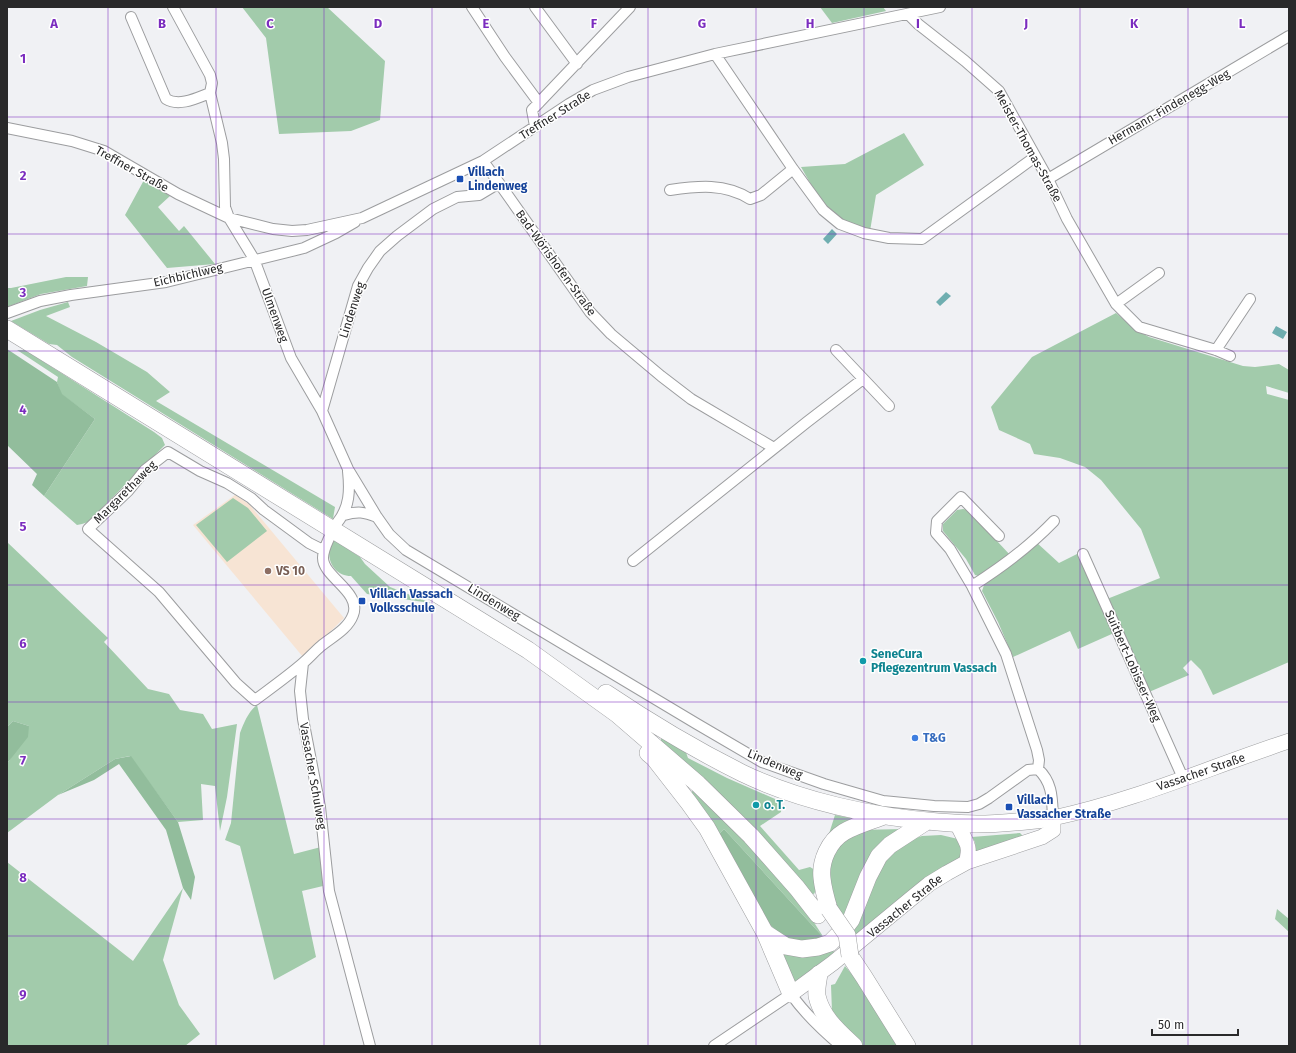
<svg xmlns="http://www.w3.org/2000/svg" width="1296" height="1053" viewBox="0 0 1296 1053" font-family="'Fira Sans',sans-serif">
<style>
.education{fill:#f7e4d4}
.green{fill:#a2cbab}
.forest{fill:#92bd9c}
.water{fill:#6faeb0}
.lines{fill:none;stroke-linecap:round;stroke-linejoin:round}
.street-casing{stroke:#9c9d9f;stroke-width:12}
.secondary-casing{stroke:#9c9d9f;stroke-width:16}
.primary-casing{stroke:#9c9d9f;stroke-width:18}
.street{stroke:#fff;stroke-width:10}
.secondary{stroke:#fff;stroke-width:15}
.primary{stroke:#fff;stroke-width:17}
.primary-bridge-casing{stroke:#9c9d9f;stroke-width:18;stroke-linecap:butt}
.primary-bridge{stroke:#fff;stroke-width:17}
.grid{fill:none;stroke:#7b2cbf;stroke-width:1;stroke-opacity:0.55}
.transit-dot{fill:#1a4fb4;stroke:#fff;stroke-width:1.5}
.education-dot{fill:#8d6e63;stroke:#fff;stroke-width:1.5}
.culture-dot{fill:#0f9aa8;stroke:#fff;stroke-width:1.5}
.shop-dot{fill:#3f7fe0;stroke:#fff;stroke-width:1.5}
.labels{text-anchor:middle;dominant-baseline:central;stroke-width:3;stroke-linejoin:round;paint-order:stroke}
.street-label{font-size:12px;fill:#29292a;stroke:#fff}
.transit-label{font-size:12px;font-weight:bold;fill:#164399;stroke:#fff;text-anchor:start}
.education-label{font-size:12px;font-weight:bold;fill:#785e54;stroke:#fff;text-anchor:start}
.culture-label{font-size:12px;font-weight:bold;fill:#0d838f;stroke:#fff;text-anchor:start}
.shop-label{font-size:12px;font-weight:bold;fill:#366cbe;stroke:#fff;text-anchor:start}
.grid-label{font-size:13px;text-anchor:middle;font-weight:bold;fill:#7b2cbf;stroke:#fff;stroke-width:3;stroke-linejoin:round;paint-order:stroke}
</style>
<rect width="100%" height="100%" fill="#f0f1f4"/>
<!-- education -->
<path class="education" d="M235,495L249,504L344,618L334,628L303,657L193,525Z"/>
<!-- green -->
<path class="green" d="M242,7H327L385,61L380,120L351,131L279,134L266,38Z
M820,7H883L886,11L832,23Z
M904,133L924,165L876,195L870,231C864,229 858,227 852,225C826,215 814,189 801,167L845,164Z
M144,180L170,196L158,207L179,231L184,226L215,264L167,268L125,215Z
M66,277H88L87,286L41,294L7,307V288H11Z
M68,302L70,307L46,316L96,342L147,372L170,392L156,401L335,507L333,519L72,357L57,345L49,344L11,321L40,310Z
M1116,313L1136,330L1149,337L1243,366L1255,367L1279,364L1289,370V393L1266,386L1267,394L1289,400V662L1213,695L1201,670L1191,660L1183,668L1189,675L1149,692L1107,599L1160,578L1141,529L1101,480L1085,467L1060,458L1034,454L1030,444L999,430L991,407L1032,357Z
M17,350H25L154,432L162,438L165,445L88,522L82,524L77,525L44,496L95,419L61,394L57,382L58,377Z
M233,498L248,508L267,531L227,562L196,525Z
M963,509L968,510L1011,556L979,576L975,575L966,559L943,531V524L957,510Z
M334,540L360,557L365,564L390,587L431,603L367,594L351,576C338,576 329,566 329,552C330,548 332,544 334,540Z
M7,542L108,638L104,642L148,689L169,694L180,710L203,714L212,729L237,724L227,797L220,831L215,786L201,784L203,820L178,822L130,756L115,759L58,795L7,833V762L9,761L29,726L13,721L7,727Z
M1036,542L1059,563L1079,553L1114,633L1078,649L1070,631L1013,657L998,622L982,591L985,582Z
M257,705L294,854L321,847L323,886L302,891L316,957L274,980L240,846L225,840L231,823L240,733C244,723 248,712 257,705Z
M661,737L684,747L688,758L727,778L782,802L781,812L760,826L799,870L810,867L815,870L817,888L814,894L809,893L661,741Z
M694,790L746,840L808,913L824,938L724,829L719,834L690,793Z
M835,815L855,819L827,840Z
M903,829L845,920L828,890L829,859L838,845L858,830Z
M1020,833L1023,836L976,853L975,842L972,837Z
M941,835L958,839L962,844L960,858L856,937L850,930L881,863L904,842L922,836Z
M7,862L133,961L183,888L163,960L179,1005L200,1034L185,1046H7Z
M1277,909L1289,919V932L1275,919Z
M779,946L831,948L835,953L795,983Z
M845,966L860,984L900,1046H862L846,1032L832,1012L831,985L835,984Z"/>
<!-- forest -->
<path class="forest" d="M7,349L57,382L62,394L95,419L44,496L32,485L37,474L7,445Z
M13,721L29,726L28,737L9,761L7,762V727Z
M131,756L178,822L195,877L191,900L183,888L166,830L119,764L94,780L58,795L115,759Z
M724,829L824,938L807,944L783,937L767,922L750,894L740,870L719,834Z"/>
<!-- water -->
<path class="water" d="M832,229L837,234L828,244L823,239Z
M946,292L951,296L940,306L936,302Z
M1276,326L1287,332L1283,339L1272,333Z"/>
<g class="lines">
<!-- street casing -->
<g class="street-casing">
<path id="street" d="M173,7L210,75L212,83L210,93L222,143L224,159L225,207L229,218L254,259L291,358L322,411
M472,7L505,57L539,103
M535,7L577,64
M908,14L918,24L965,61L999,91L1048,179L1067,219L1116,304L1139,327L1216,350L1230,356
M131,17L166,99C179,107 197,98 210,93
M715,54L793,169L823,210L840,224L864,233L889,238L922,239L1035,157
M535,126L532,110L630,7
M7,128L72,141L104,151L178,194L229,218L273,229L292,231L307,230L362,218L483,161L569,104L593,90L628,77L715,54L940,7
M483,161L499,183L479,195L457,197L433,209L397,236L380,251L368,268L358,286L322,411L348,469L377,517L389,534L406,550L697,724L762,762L824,784L883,801L934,806L968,807L979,804L989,798L1028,770L1038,769
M1048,179L1289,36
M499,183L590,312L611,334L661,376L691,399L774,448
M670,190C698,186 725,183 750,199L761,195L793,169
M1116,304L1159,273
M7,313L40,301L71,295L166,282L304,248L336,233L355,222
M836,350L889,406
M1216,350L1250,299
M344,515C358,511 364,512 377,517
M337,523C350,507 350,490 348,471
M999,536L961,497L937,521L936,533L950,549L972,586L1006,654L1037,750L1039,760L1038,769
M323,550L309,543L264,510L251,498L227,483L200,471L168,452L145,470L128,491L88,529L159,592L236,683L255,700C271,688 288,676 303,663C309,658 315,651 321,646C332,637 348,629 353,615C362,592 323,577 323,558C323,550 327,543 330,536
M1083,554L1183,778
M633,561L807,422L863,379
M972,586C1002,567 1030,546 1054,521
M303,663L300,691L303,719L320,807L329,891L370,1046
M1038,769C1053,783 1052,799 1053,818
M714,1046L791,994C805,1014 822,1030 841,1046"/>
</g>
<!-- secondary casing -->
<g class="secondary-casing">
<path id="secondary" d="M957,823C959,829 968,843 968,848C969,852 967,857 967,862
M791,994L833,963L913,897L929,884L947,873L967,862L1042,837L1053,830V818C1134,801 1210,767 1289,741"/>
</g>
<!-- primary casing -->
<g class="primary-casing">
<path id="primary" d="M7,329L528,650L617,714L698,784L751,836L797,888L818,915
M606,693C649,722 696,750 742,773C800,801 874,817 938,822C951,823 964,824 977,824C1002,824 1028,821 1053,818
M648,753L654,758L689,803L707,828L765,933L785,946L802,949L818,947L830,943L844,929L851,920L868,877L879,856L890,845L927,821
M829,909C826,899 823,889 822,878C820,861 829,841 844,832C856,825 871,821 884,816
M765,933L791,994
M850,956L864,977L907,1046
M819,974C818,981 816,989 817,996C822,1018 839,1032 854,1046"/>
</g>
<!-- street -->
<use href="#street" class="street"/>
<!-- secondary -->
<use href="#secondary" class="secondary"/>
<!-- primary -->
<use href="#primary" class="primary"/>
<!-- primary-bridge casing -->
<g class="primary-bridge-casing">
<path id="primary-bridge" d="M829,909L847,935L850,956"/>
</g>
<!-- primary-bridge -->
<use href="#primary-bridge" class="primary-bridge"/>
</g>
<!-- grid -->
<path class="grid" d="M108,7V1046M216,7V1046M324,7V1046M432,7V1046M540,7V1046M648,7V1046M756,7V1046M864,7V1046M972,7V1046M1080,7V1046M1188,7V1046M7,117H1289M7,234H1289M7,351H1289M7,468H1289M7,585H1289M7,702H1289M7,819H1289M7,936H1289"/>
<!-- markers -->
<g class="transit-dot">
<rect x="456" y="175" width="8" height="8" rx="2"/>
<rect x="358" y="597" width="8" height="8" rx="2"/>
<rect x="1005" y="803" width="8" height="8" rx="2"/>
</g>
<circle class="education-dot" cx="268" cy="571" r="4"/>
<g class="culture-dot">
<circle cx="863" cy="661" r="4"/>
<circle cx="756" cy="805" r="4"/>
</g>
<circle class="shop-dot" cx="915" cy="738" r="4"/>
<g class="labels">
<!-- street labels -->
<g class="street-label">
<text transform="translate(1169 107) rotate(-30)">Hermann-Findenegg-Weg</text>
<text transform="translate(555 115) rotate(-32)">Treffner Straße</text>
<text transform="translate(1028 146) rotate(61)">Meister-Thomas-Straße</text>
<text transform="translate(132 169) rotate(29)">Treffner Straße</text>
<text transform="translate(556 263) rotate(54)">Bad-Wörishofen-Straße</text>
<text transform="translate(188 275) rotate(-13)">Eichbichlweg</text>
<text transform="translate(352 310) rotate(-72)">Lindenweg</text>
<text transform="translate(275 315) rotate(70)">Ulmenweg</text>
<text transform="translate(125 492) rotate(-45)">Margarethaweg</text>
<text transform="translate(494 602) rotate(31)">Lindenweg</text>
<text transform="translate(1133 666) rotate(66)">Suitbert-Lobisser-Weg</text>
<text transform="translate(775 764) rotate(23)">Lindenweg</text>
<text transform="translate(1201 772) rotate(-19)">Vassacher Straße</text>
<text transform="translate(313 776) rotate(80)">Vassacher Schulweg</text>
<text transform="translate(905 906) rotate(-39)">Vassacher Straße</text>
</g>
<!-- transit labels -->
<g class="transit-label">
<text x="468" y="172">Villach<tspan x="468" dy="14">Lindenweg</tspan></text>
<text x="370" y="594">Villach Vassach<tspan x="370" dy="14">Volksschule</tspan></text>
<text x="1017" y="800">Villach<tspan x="1017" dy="14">Vassacher Straße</tspan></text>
</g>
<!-- education labels -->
<g class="education-label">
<text x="276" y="571">VS 10</text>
</g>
<!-- culture labels -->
<g class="culture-label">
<text x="871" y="654">SeneCura<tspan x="871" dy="14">Pflegezentrum Vassach</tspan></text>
<text x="764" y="805">o. T.</text>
</g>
<!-- shop labels -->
<g class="shop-label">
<text x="923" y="738">T&amp;G</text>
</g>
</g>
<g class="grid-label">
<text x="54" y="28">A</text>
<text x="162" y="28">B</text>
<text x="270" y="28">C</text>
<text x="378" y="28">D</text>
<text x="486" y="28">E</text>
<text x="594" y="28">F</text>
<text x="702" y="28">G</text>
<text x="810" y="28">H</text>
<text x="918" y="28">I</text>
<text x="1026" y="28">J</text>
<text x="1134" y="28">K</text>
<text x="1242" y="28">L</text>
<text x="23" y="63">1</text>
<text x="23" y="180">2</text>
<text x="23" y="297">3</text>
<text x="23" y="414">4</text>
<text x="23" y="531">5</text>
<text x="23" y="648">6</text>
<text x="23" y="765">7</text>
<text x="23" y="882">8</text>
<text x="23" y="999">9</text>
</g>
<!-- border -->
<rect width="1296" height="1053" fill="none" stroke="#29292a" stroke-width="16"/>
<!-- scale -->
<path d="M1152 1029v6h86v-6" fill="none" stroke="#29292a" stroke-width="2"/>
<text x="1158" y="1029" font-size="12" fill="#29292a" stroke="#ffffff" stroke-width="3" paint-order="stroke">50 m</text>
</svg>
